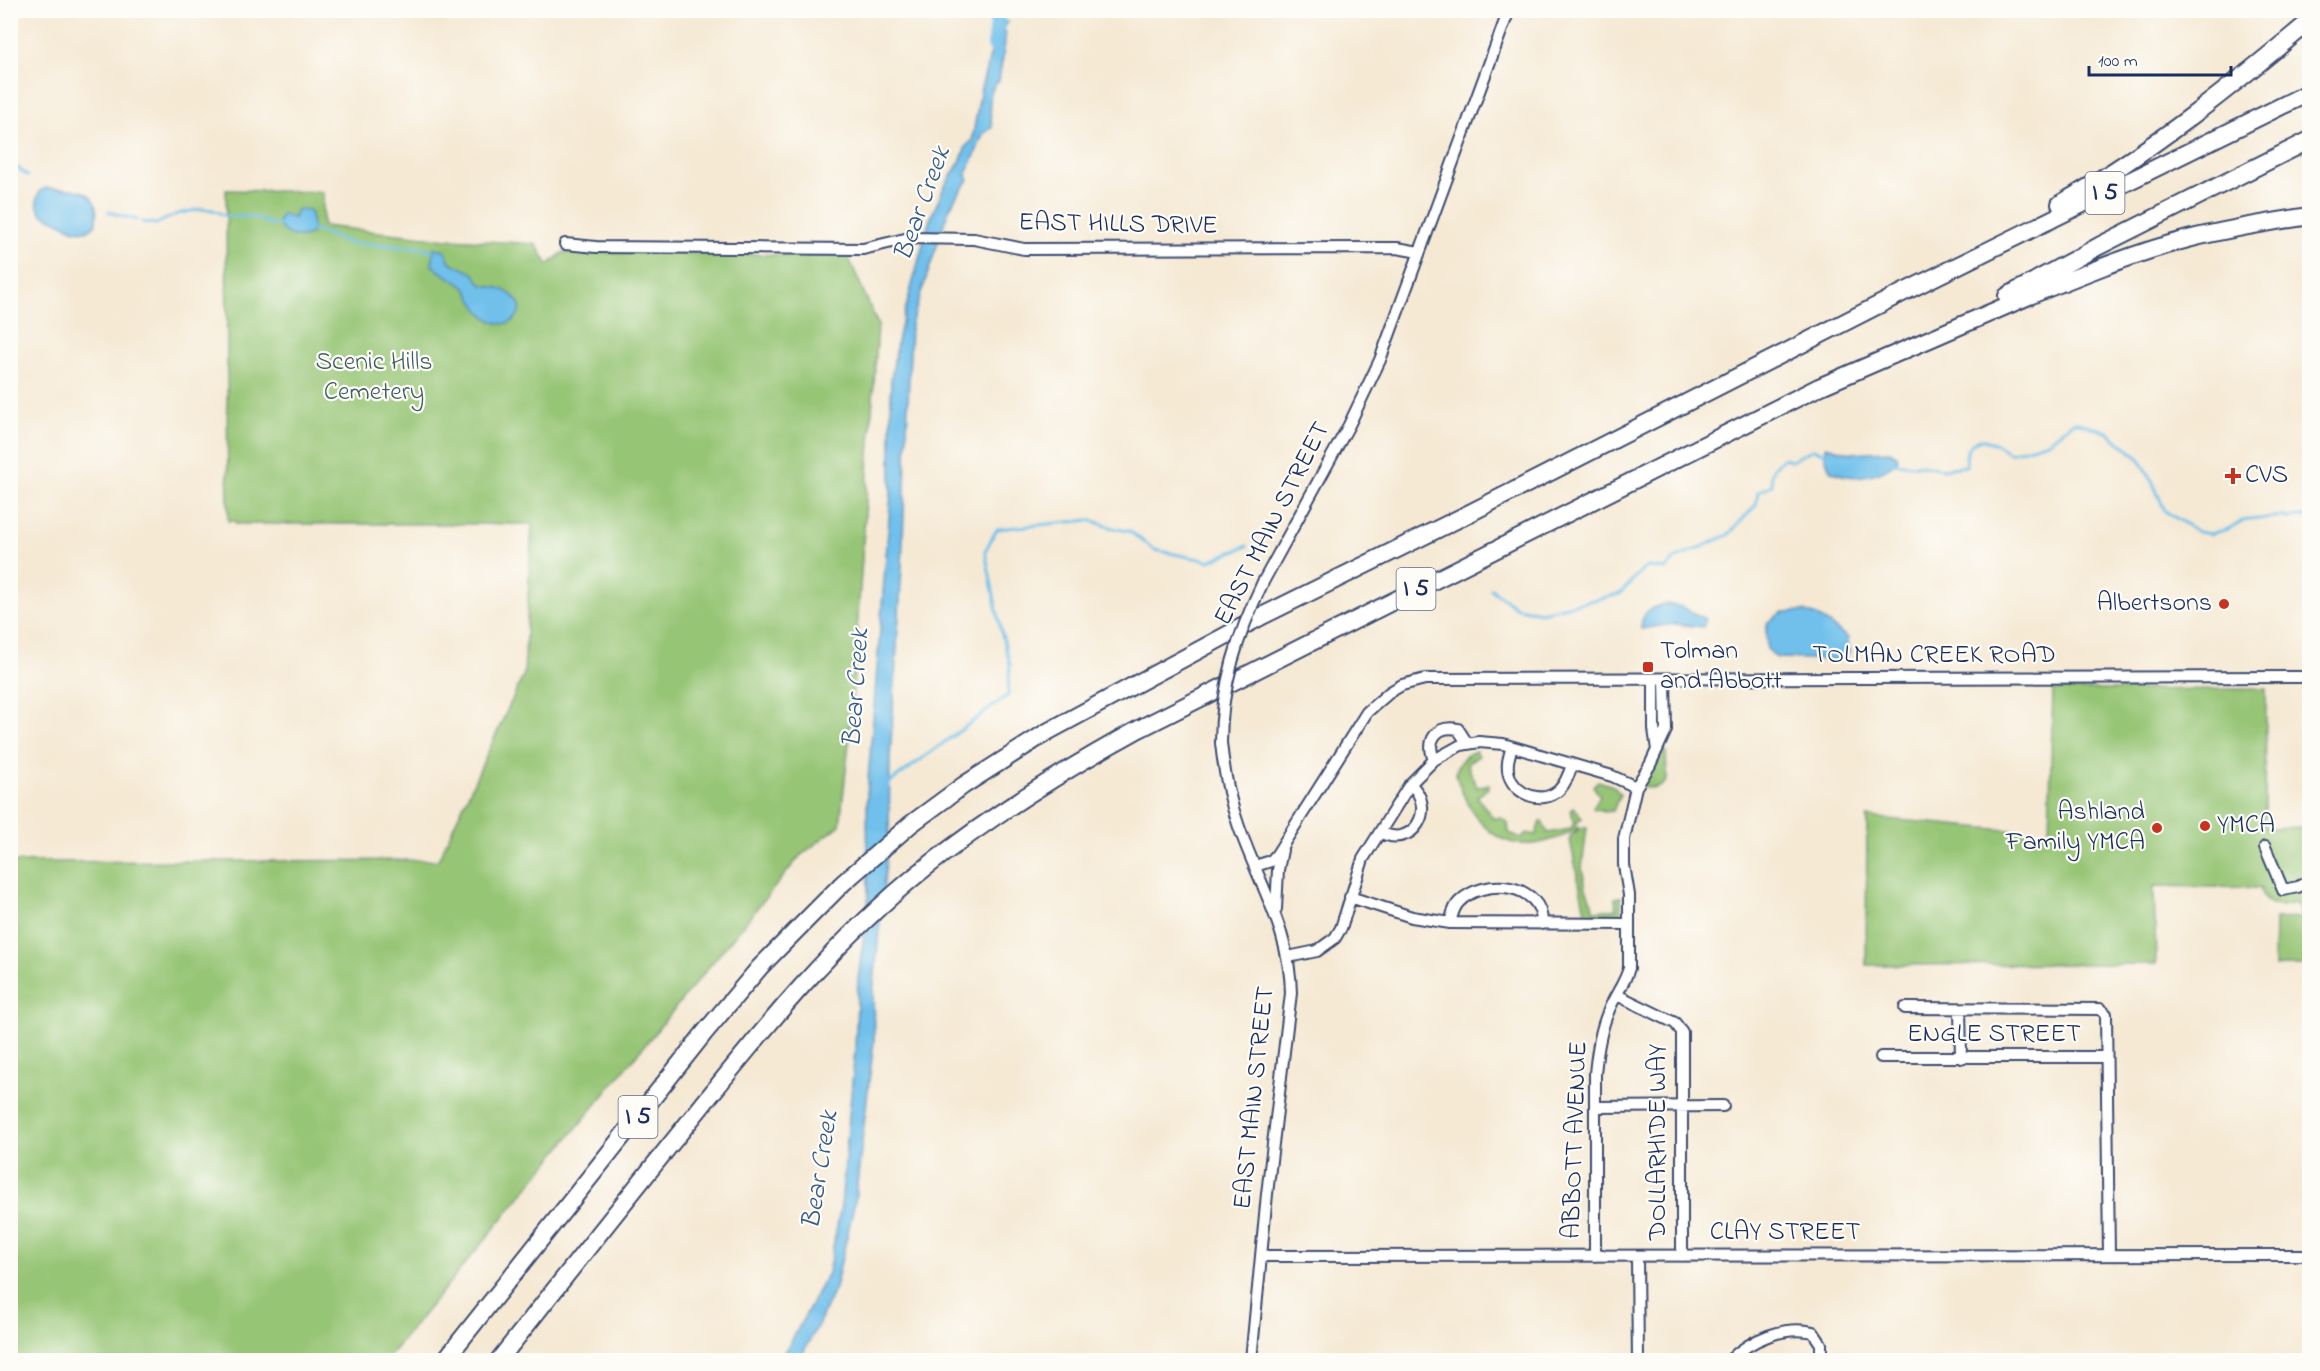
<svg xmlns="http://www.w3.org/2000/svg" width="2320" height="1371" viewBox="0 0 2320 1371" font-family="'Indie Flower',sans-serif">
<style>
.green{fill:#96c574;stroke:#587a69;stroke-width:1.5}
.water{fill:#70c0eb;stroke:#4678a4;stroke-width:1.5}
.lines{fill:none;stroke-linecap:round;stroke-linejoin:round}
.stream{stroke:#70c0eb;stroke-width:3}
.river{stroke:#70c0eb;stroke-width:16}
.minor-casing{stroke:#3c4b70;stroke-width:14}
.highway-casing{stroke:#3c4b70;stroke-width:20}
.minor{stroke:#fff;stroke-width:10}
.highway{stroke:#fff;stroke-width:16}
.minor-bridge-casing{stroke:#3c4b70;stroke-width:14;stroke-linecap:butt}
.minor-bridge{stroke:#fff;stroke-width:10}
.poi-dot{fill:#c8321e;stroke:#fdfcf7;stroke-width:2}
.labels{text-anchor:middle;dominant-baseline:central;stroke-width:4.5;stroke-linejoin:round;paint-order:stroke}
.shield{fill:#fdfcf7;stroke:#5f6c8c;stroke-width:1.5}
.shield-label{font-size:24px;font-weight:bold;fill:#1b2f5e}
.street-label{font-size:26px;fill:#1b2f5e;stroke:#fdfcf7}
.park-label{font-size:26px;fill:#405c65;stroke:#fdfcf7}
.poi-label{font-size:26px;fill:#1b2f5e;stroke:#fdfcf7;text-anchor:start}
.water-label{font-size:27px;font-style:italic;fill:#355a88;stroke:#fdfcf7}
</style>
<rect width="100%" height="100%" fill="#fdfcf7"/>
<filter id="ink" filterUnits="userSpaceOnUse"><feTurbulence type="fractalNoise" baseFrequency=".0167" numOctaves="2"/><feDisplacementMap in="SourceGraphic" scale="12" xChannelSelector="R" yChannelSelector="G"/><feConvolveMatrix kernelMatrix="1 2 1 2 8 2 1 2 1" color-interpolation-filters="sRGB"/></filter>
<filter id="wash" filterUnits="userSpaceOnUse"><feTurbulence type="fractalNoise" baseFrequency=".008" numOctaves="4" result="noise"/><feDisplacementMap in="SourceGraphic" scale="24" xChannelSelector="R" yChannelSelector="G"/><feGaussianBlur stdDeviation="1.35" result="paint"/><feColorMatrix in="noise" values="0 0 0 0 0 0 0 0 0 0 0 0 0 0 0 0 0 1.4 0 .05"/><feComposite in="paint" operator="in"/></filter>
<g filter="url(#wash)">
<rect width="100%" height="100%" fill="#f5e9d4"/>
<!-- green -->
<path class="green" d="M226,190L323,192V226L434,238L536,244L548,265L562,253L572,251L848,256L878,325L850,733L840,825L800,856L386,1360H11L10,862L438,860L524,674L532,524H236L235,521H228Z
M2266,689L2265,828L2309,827V966H2274L2275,919L2301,918C2300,912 2301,907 2294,903C2278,909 2265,907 2260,888L2154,886L2156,964L1866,965L1867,817L2049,834L2053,690Z
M1664,750L1666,751L1667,780C1662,788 1654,789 1645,787L1643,785Z
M1476,751L1479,756L1470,761L1468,765L1476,787L1489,784L1488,788L1477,797L1494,819L1500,817L1508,823L1509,833L1522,838L1526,833L1536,835L1540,821H1542L1548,833L1571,829L1574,822L1571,810L1574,807L1582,818L1576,824L1577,829C1569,835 1560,837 1551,840C1499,857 1470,820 1456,775C1456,763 1466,754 1476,751Z
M1598,781L1613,786L1620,794L1613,811L1602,812V810L1594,809L1593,807L1600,796L1593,786Z
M1587,827L1582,868L1586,889L1595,911L1616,909L1615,898L1621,897V912L1618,915L1586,916L1570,840V837L1580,828Z"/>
<!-- water -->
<path class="water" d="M1008,22L1004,29L1006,33C1004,40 1005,45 1004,52C1002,62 1000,71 999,81C985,90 991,114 992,128L983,134L973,160L968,168L966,174L969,180L957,195L948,212L911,324L902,566L890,758L889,832L873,993L874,1040L855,1201L835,1288L818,1325L799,1360H781L828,1273L841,1206L855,1050L858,979L868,905L867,793L891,493V380L898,337L929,222L944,187L961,160L966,146L972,141L981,88L992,49L991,24Z
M46,188C63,189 91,185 96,207C97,214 97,219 95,226L86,231L75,230L43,215C36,208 35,198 41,190Z
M299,209L309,210C313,218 313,226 311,234C300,241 283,235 278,224L281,214L294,218L296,211Z
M434,248L445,250L450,262L473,273L482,285C498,287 511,290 520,305C518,328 497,328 483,314C475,307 472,298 467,290C460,281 441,275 432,265Z
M1826,446L1851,453L1890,451L1897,455L1898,460C1880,477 1852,482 1830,470L1825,457Z
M1668,604L1682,607L1706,619L1703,627L1674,624L1641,629C1641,611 1652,606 1668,604Z
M1804,611L1819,617L1848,638L1849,652L1841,660L1777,658L1767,649L1766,629L1768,622L1783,612Z"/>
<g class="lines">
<!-- stream -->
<path class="stream" d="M998,23L1009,10
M10,165L18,168L28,176
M109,212L137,220
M142,222L156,224L177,214L201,209L213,210L226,216L255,217L271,224H278
M312,229L350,243L423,248L432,251
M1891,463L1928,466L1942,469L1966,466C1966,451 1966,445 1980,439L1994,443L2010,453L2048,442L2072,423L2077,422L2107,432L2138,457L2150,476L2165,511L2198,532L2210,534L2228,529L2242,521L2282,516L2288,518L2310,516
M1491,589L1517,608L1541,612L1620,594L1637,575L1647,567L1666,569L1675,559L1728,535L1756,505L1758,492L1772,485C1770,471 1772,465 1785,458L1791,461L1813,449L1828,455
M888,784L1008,695L1010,664L1001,631L985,551L997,529L1090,520L1113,528L1129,531L1155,550L1209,561L1247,546
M2245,1360L2255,1358L2295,1360
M2302,1360H2310"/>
<!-- river -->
<path class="river" d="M993,10L998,23L995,45"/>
</g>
</g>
<g filter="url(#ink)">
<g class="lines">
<!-- minor casing -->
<g class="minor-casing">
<path id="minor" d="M565,244L596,247L863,249L909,238L974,239L1024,249L1397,248L1419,252
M1263,582L1349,425L1380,360L1509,10
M1654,679V729L1657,750
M1221,743C1224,771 1229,798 1238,824C1258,883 1290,929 1291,993L1267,1194L1251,1360
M1512,747C1509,756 1506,765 1509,775C1515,795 1543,805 1559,790C1566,783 1569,774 1572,765
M1434,760C1426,740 1436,725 1458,729L1467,743
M1380,832C1413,850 1438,808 1410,784
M2265,847L2283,890L2298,887L2310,880
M1255,866L1271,861L1277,854L1367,712L1390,692L1402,685L1425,679L2310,677
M1350,897L1412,917L1450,923L1629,924
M1276,909L1278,870L1282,850
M1450,923C1452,916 1453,908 1459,902C1483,877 1543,882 1542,924
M1288,957L1317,951L1335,938L1341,928L1363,859L1410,784L1434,760L1461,745L1479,742L1503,744L1612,776L1636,787
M1617,995L1675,1023L1682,1032V1256
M1905,1008L2100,1009L2106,1014L2109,1255
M1960,1009L1961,1058
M1881,1057H2106
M1596,1107L1723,1106
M1262,1256L2310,1255
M1595,1256V1074C1597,1052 1600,1030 1609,1010C1615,995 1625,983 1629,968V895L1624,865V839L1636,787L1650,765L1666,730L1665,679
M1637,1257L1638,1360
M1730,1360C1750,1340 1784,1325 1813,1332L1821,1344V1360"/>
</g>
<!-- highway casing -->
<g class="highway-casing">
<path id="highway" d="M2060,204C2150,152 2230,88 2310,21
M2007,296L2099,246L2310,140
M445,1360L705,1032L760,967L843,883L911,824L964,785L1047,732L1264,615L1464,516L1900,294L2310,92
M499,1360C563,1279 627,1198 692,1118C763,1029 836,939 925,868C992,815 1064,770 1139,729L1819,387C1889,356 1959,326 2029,296C2081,275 2134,253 2188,239C2228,229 2269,222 2310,216"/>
</g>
<!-- minor -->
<use href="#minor" class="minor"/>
<!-- highway -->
<use href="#highway" class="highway"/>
<!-- minor-bridge casing -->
<g class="minor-bridge-casing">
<path id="minor-bridge" d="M1221,743C1221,685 1238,634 1263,582"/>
</g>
<!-- minor-bridge -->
<use href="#minor-bridge" class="minor-bridge"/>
</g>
</g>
<!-- markers -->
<g class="poi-dot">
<path d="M2230 467h6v6h6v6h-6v6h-6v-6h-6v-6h6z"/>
<circle cx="2224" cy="604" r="6"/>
<rect x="1642" y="661" width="12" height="12" rx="3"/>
<circle cx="2205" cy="826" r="6"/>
<circle cx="2157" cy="828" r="6"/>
</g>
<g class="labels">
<!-- shield labels -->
<g class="shield">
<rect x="2085.5" y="172" width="39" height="42" rx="4.5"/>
<rect x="1396.5" y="568" width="39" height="42" rx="4.5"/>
<rect x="618.5" y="1096" width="39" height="42" rx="4.5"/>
</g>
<g class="shield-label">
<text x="2105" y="193">I 5</text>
<text x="1416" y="589">I 5</text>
<text x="638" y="1117">I 5</text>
</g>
<!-- street labels -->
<g class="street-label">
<text transform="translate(1118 225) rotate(1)">EAST HILLS DRIVE</text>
<text transform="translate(1273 524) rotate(-63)">EAST MAIN STREET</text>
<text x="1934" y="656">TOLMAN CREEK ROAD</text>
<text x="1994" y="1035">ENGLE STREET</text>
<text transform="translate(1255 1098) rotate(-84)">EAST MAIN STREET</text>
<text transform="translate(1576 1140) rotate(-88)">ABBOTT AVENUE</text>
<text transform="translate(1659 1142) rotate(-90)">DOLLARHIDE WAY</text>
<text x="1785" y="1233">CLAY STREET</text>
</g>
<!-- park labels -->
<g class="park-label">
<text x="374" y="363">Scenic Hills<tspan x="374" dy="30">Cemetery</tspan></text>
</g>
<!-- poi labels -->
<g class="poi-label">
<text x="2245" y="476">CVS</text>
<text x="2212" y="604" text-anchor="end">Albertsons</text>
<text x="1660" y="652">Tolman<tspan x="1660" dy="30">and Abbott</tspan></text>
<text x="2145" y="813" text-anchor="end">Ashland<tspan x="2145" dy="30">Family YMCA</tspan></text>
<text x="2217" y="826">YMCA</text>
</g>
<!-- water labels -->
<g class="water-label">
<text transform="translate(923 204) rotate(-70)">Bear Creek</text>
<text transform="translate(857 688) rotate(-86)">Bear Creek</text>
<text transform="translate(821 1170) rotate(-81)">Bear Creek</text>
</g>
</g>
<!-- margin -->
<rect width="2320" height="1371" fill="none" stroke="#fdfcf7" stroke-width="36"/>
<!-- scale -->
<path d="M2089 66v9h142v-9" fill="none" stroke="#1b2f5e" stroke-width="3"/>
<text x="2098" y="66" font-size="18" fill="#1b2f5e" stroke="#fdfcf7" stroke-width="4.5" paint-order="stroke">100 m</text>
</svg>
